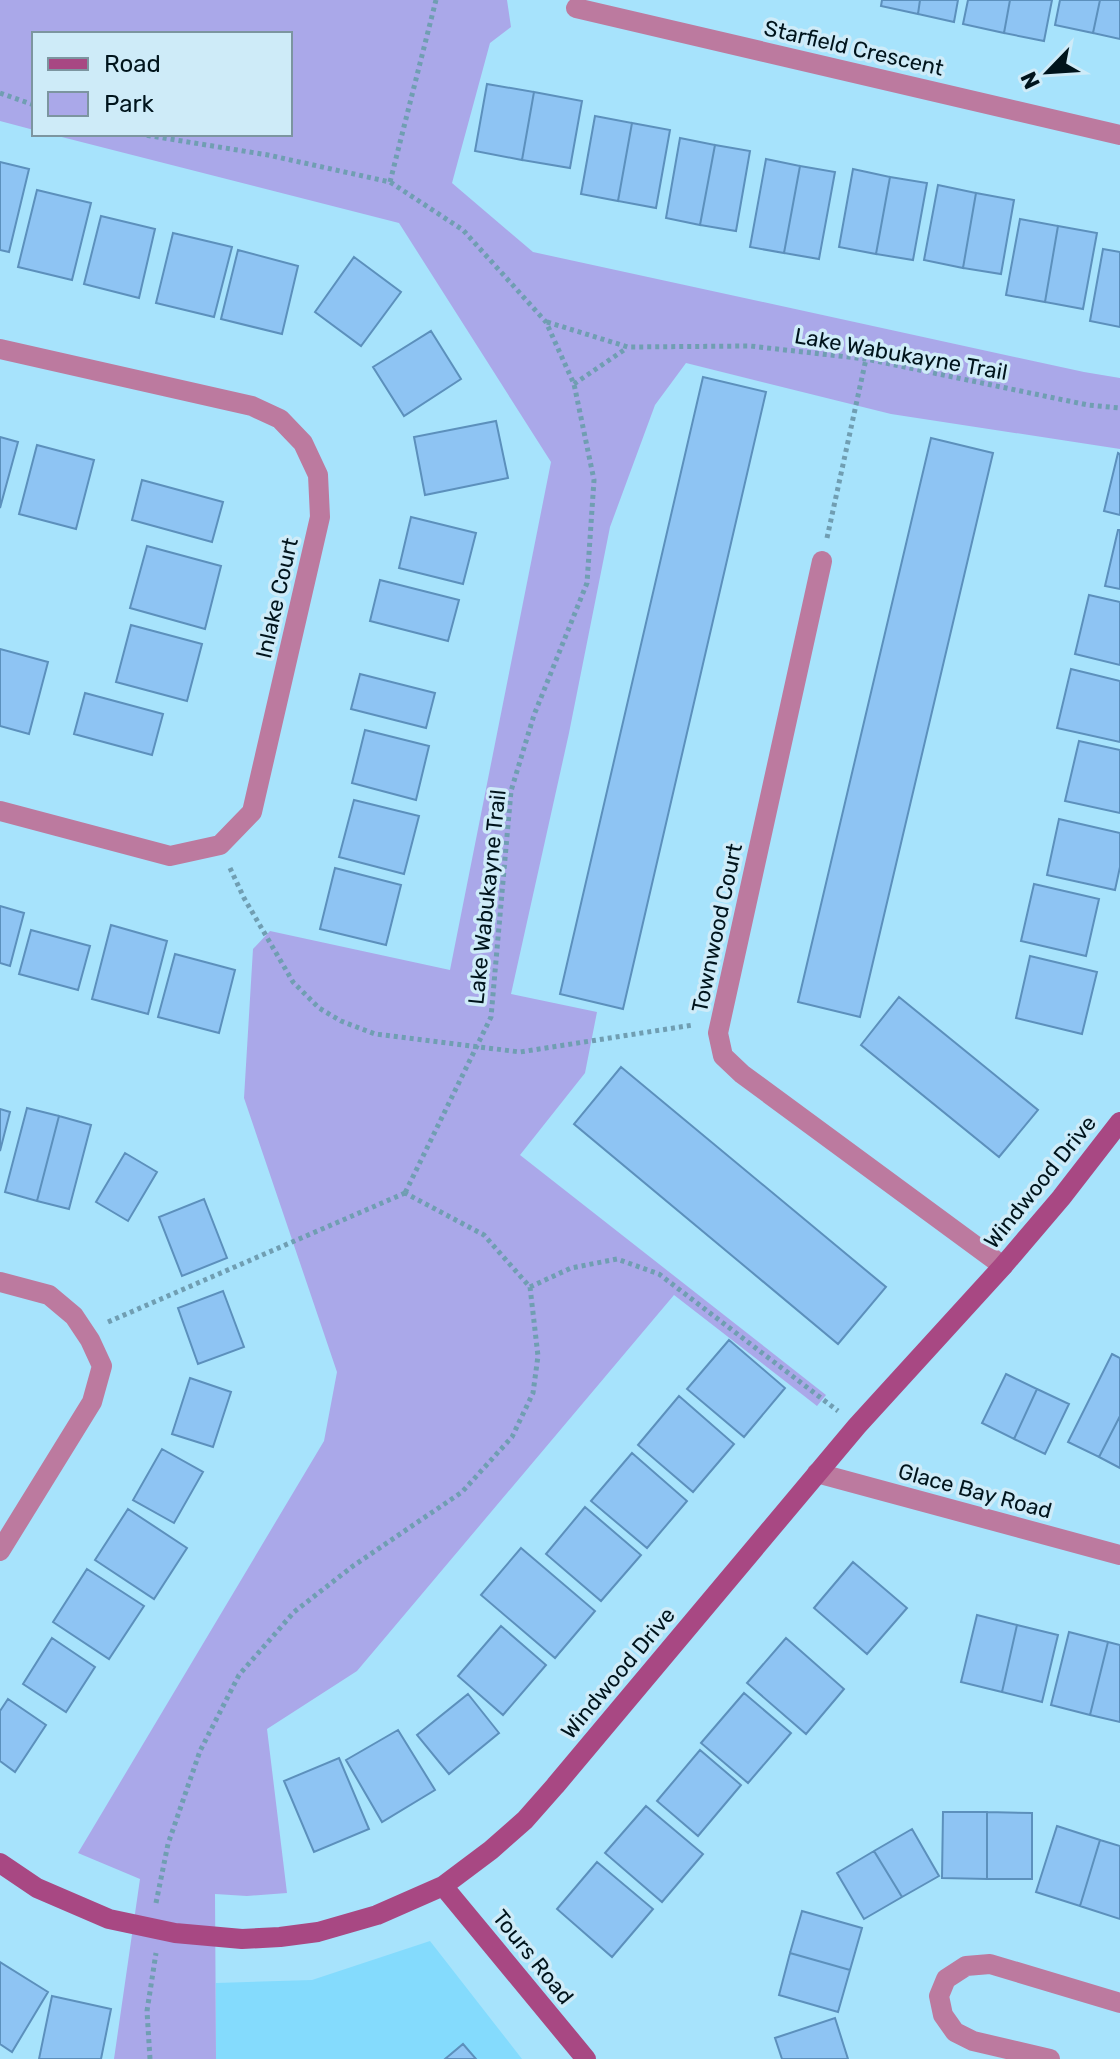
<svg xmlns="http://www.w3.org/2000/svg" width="1120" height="2059" viewBox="0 0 1120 2059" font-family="Rubik,sans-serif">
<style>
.built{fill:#84dbfd}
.green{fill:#aaa8e9}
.building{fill:#8ec4f3;stroke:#5c90bc;stroke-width:2}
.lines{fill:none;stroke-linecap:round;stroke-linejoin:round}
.path{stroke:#709eb2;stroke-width:5;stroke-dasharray:4 4;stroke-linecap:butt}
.street{stroke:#bc7a9f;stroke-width:20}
.secondary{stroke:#a84883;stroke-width:20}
.labels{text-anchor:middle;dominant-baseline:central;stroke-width:7;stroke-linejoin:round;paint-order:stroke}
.street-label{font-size:22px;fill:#00141c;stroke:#ceebf8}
</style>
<rect width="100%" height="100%" fill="#a7e3fc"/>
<!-- built -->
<path class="built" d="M430,1941L522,2059H216V1983L312,1980Z"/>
<!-- green -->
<path class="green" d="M0,0H507L511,27L490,43L452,183L533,252L1084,372L1120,378V449L891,414L686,363L655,405L610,527L569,733L511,994L597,1012L585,1073L520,1155L826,1395L817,1406L674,1295L357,1671L267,1729L287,1893L247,1896L215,1894L216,2059H114L140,1879L78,1853L324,1441L337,1372L244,1098L253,949L270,931L450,970L551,462L399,223L50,134H290V34H34V130L0,121Z"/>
<!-- building -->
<path class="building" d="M882,0H920L918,14L881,6Z
M920,0H958L954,22L918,14Z
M968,0H1010L1004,33L963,24Z
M1010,0H1052L1044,41L1004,33Z
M1060,0H1100L1093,33L1055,25Z
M1100,0H1120V39L1093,33Z
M487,84L534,92L522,160L475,151Z
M534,92L582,101L570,168L522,160Z
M595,116L632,123L618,201L581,194Z
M632,123L670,130L656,208L618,201Z
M680,138L715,145L700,225L666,218Z
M715,145L750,151L736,231L700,225Z
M766,159L800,166L784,253L750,247Z
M0,162L29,169L9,252L0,250Z
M800,166L835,172L819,259L784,253Z
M853,169L890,177L876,254L839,247Z
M890,177L927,183L913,260L876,254Z
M938,185L976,193L963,268L924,260Z
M37,190L91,203L72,280L18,267Z
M976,193L1014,200L1001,274L963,268Z
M101,216L155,229L139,298L84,284Z
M1020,219L1058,226L1045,302L1006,295Z
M1058,226L1097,233L1083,309L1045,302Z
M173,233L232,247L214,317L156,303Z
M1103,249L1120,252V327L1090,321Z
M238,250L298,266L282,334L221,319Z
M354,257L401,292L361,346L315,312Z
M431,331L461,379L404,416L373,367Z
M703,377L766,392L623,1009L560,994Z
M496,421L508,478L425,495L414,437Z
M0,437L18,442L0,508Z
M931,438L993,453L860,1017L798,1002Z
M37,445L94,460L76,529L19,514Z
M1118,453L1120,454V515L1104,511Z
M142,480L223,502L212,542L132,520Z
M411,517L476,533L463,584L399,568Z
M1118,530H1120V589L1105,586Z
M147,546L221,566L205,629L130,608Z
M380,580L459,600L448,641L370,621Z
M1089,595L1120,602V665L1075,654Z
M131,625L202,644L187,701L116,682Z
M0,649L48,662L29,734L0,726Z
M1071,669L1120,681V742L1057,728Z
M360,674L435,693L426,728L351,709Z
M85,693L163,714L152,755L74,734Z
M365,730L429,746L416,800L352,783Z
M1079,741L1120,750V813L1065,801Z
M354,800L419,816L404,874L339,857Z
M1059,819L1120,833V867L1115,890L1047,875Z
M335,868L401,885L386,945L320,929Z
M1034,884L1099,899L1086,956L1021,941Z
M0,906L24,913L10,966L0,963Z
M111,925L167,941L148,1014L92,999Z
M31,930L90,946L78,990L19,974Z
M175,954L235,970L219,1033L158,1017Z
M1030,956L1097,972L1082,1034L1016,1018Z
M899,997L1038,1110L999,1157L861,1045Z
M621,1067L886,1287L838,1344L574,1124Z
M27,1108L59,1116L37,1201L5,1192Z
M0,1109L10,1112L0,1151Z
M59,1116L91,1125L69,1209L37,1201Z
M125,1153L157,1172L128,1221L96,1202Z
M204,1199L227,1258L182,1276L159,1217Z
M223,1291L244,1347L198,1364L178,1308Z
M729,1340L785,1388L744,1437L687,1389Z
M1112,1354L1120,1358V1416L1099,1457L1068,1442Z
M1006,1374L1037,1389L1014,1439L982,1423Z
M190,1378L231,1392L213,1447L172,1434Z
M1037,1389L1069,1404L1045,1454L1014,1439Z
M679,1396L734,1444L693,1492L638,1445Z
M1120,1416V1468L1099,1457Z
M162,1449L203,1472L174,1523L133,1500Z
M632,1453L687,1501L647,1548L591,1501Z
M585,1507L641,1555L601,1601L546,1554Z
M128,1509L187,1548L154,1599L95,1560Z
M521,1548L595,1611L555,1658L481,1595Z
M853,1562L907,1608L867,1654L814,1608Z
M87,1569L144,1606L109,1659L53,1622Z
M977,1615L1017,1625L1002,1692L961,1682Z
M1017,1625L1058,1635L1042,1702L1002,1692Z
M501,1626L546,1665L503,1715L458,1676Z
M1069,1632L1108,1642L1090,1715L1051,1705Z
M52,1638L95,1667L66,1712L23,1684Z
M786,1638L844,1689L806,1734L747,1683Z
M1108,1642L1120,1645V1722L1090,1715Z
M744,1693L791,1733L748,1783L701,1743Z
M468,1694L499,1733L449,1774L417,1735Z
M8,1699L46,1725L15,1772L0,1761V1711Z
M398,1730L435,1790L382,1822L346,1760Z
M700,1750L741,1785L698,1836L657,1801Z
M339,1758L369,1829L314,1852L284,1781Z
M646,1806L703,1854L662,1902L605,1853Z
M943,1812H987V1879L942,1878Z
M987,1812L1032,1813V1879H987Z
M1057,1826L1100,1840L1080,1906L1036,1892Z
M912,1829L939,1876L902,1897L874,1851Z
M1100,1840L1120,1846V1919L1080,1906Z
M874,1851L902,1897L864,1919L837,1873Z
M597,1862L653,1909L612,1957L557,1909Z
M802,1911L862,1928L850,1970L790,1953Z
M790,1953L850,1970L838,2012L779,1995Z
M0,1962L48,1992L12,2052L0,2044Z
M52,1996L111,2009L101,2059H39Z
M835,2018L848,2059H782L775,2038Z
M463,2044L476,2059H445Z"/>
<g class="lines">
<!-- path -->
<path class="path" d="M0,93L34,105
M139,134L268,155L390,182L463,230L546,322L574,384L594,480L587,583L534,715L511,791L491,1017L405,1193
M390,182L436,0
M547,322L628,347L750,346L866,359L1088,405L1120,408
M574,384L627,348
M827,538L866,359
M230,868L244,898L293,982L319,1008L341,1021L375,1034L520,1052L693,1025
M530,1287L571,1268L617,1259L659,1274L838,1411
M108,1322L405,1193
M156,1903L168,1844L200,1751L239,1675L294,1612L353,1566L462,1492L512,1437L533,1393L538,1356L530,1287L484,1235L405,1193
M150,2059L147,2011L156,1953"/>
<!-- street -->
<path class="street" d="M576,8L1120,135
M0,349L252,406L280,419L303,443L318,475L320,517L252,812L220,845L170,856L0,811
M822,561L718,1033L723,1056L742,1074L1003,1266
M0,1282L49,1295L74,1316L90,1340L102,1366L92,1402L0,1551
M817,1473L1120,1555
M1050,2059L973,2041L955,2032L943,2015L939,1996L946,1979L966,1966L990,1964L1120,2003"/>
<!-- secondary -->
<path class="secondary" d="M0,1863L37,1888L109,1919L175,1933L242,1939L280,1937L318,1932L377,1915L443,1886L491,1850L525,1820L555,1786L857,1426L1003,1266L1061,1198L1120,1122
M443,1886L586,2059"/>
</g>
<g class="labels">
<!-- street labels -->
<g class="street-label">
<text transform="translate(854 48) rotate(13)">Starfield Crescent</text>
<text transform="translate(901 354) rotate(10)">Lake Wabukayne Trail</text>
<text transform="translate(277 598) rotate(-77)">Inlake Court</text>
<text transform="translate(487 897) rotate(-84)">Lake Wabukayne Trail</text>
<text transform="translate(717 928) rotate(-78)">Townwood Court</text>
<text transform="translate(1040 1182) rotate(-51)">Windwood Drive</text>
<text transform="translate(975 1491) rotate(15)">Glace Bay Road</text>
<text transform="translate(618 1673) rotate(-50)">Windwood Drive</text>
<text transform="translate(533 1957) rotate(51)">Tours Road</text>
</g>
</g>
<!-- legend -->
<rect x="32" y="32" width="260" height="104" fill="#ceebf8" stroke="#7c95a0" stroke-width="2"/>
<rect x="48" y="58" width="40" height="12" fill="#a84883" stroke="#7c95a0" stroke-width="2"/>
<text x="104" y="72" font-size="24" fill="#00141c">Road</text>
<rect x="48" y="92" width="40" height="24" fill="#aaa8e9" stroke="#7c95a0" stroke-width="2"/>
<text x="104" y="112" font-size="24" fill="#00141c">Park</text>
<!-- north arrow -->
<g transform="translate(1048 72) rotate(245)" stroke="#ceebf8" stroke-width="6" paint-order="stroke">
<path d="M0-6L14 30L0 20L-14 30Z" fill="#00141c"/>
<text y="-12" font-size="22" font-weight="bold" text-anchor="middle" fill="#00141c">N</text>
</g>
</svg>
